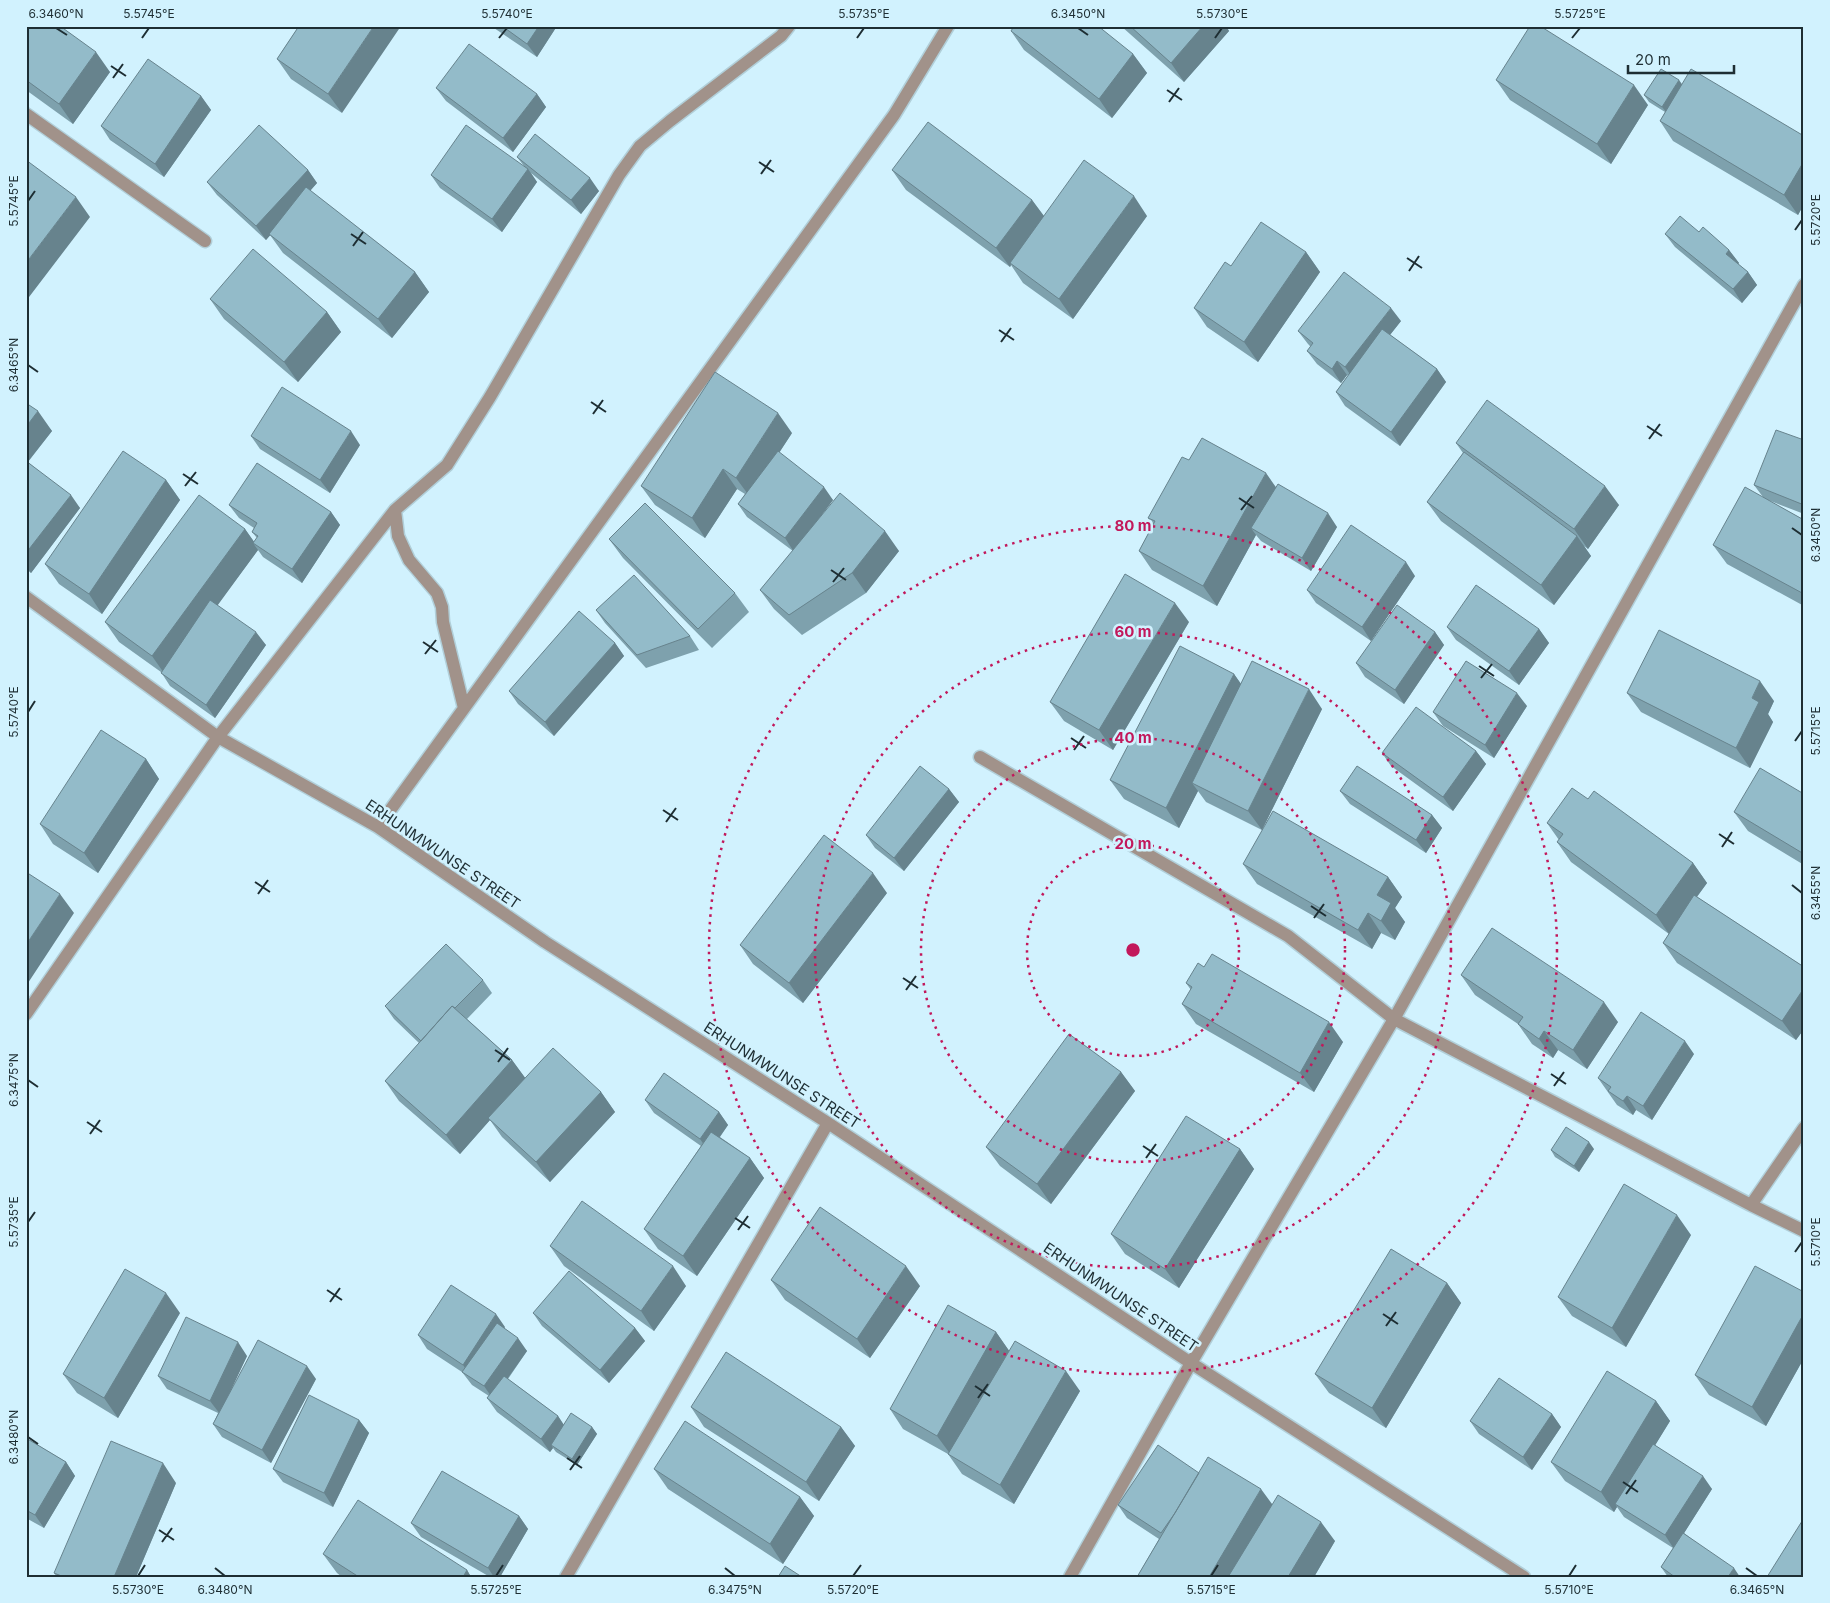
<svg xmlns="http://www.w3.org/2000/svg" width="1830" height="1603" viewBox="0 0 1830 1603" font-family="Inter,sans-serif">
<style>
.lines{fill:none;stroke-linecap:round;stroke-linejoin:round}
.minor-casing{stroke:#b1cfd9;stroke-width:15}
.minor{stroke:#a1928a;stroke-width:12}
.wall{fill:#7ea1ad}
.shaded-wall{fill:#67838d}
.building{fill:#93bbc9;stroke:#67838d}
.ticks{fill:none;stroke:#1e2e33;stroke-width:2}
.ring{fill:none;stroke:#c2185b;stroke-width:2.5;stroke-dasharray:2.5 5}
.labels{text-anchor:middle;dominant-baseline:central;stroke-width:5;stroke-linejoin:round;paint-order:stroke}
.street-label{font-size:15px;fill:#1e2e33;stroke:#d1f2fe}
.centre{fill:#c2185b;stroke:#d1f2fe;stroke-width:2.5}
.ring-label{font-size:15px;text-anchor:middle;font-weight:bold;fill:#c2185b;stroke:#d1f2fe;stroke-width:5;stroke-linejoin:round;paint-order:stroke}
.neatline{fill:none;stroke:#1e2e33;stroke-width:2}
.ticks-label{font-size:12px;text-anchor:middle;fill:#1e2e33}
</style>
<rect width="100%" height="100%" fill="#d1f2fe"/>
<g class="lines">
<!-- minor casing -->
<g class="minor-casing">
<path id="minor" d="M26,114L205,241
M395,510L398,536L409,560L437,593L442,607L443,622L464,708
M26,597L218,737L378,827L545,942L828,1123L1191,1363L1524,1577
M980,757L1288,936L1394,1019L1751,1205L1804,1231
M378,827L894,115L948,26
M26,1014L218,737L395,510L447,465L490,397L619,175L640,146L670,121L781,36L789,26
M1751,1205L1804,1128
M566,1577L828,1123
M1070,1577L1191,1363L1394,1019L1804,285"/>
</g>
<!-- minor -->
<use href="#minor" class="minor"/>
</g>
<!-- wall -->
<path class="wall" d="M26,26L110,72L73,124L26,90Z
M299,26L342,113L291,79L277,59Z
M491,26H557L537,57Z
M1121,26H1226L1229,31L1184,82Z
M1011,31L1133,54L1147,73L1112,118L1024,50Z
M1496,80L1648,105L1611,164L1510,100Z
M1682,84L1804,136V204L1798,215L1673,141L1660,121L1665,112L1649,102L1644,95Z
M436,88L537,94L546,107L513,152L446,101Z
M201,96L211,110L164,177L110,140L101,126Z
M517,157L599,191L581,214L531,173L537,182L502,232L440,188L431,175L524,166Z
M308,170L317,183L310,191L415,272L429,292L392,338L283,253L270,235L266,240L217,195L207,182Z
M892,170L1032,200L1044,216H1147L1073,319L1023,283L1011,265L1010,267L906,190Z
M1699,232L1729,250L1739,263L1738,264L1748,272L1757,285L1742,303L1675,247L1665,234Z
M1306,252L1320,272L1258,362L1207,327L1194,308L1231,266Z
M210,299L327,312L341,332L298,382L224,319Z
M1401,321L1390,335L1437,369L1446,382L1400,446L1345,406L1336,392L1348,375H1347L1341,383L1317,364L1307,351L1311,347L1308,344L1298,331Z
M26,403L52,431L28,462L80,508L31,573L26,569Z
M792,433L779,453L833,500L817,521L899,551L866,593L802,635L774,609L760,590L793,551L747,517L738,504L745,494L737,489L705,538L655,505L641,486Z
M251,436L360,445L330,493L260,449Z
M1804,440V514L1768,500L1804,520V606L1727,564L1713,545L1763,497L1754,485Z
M1456,443L1619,505L1588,549L1584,546L1591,556L1554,605L1441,521L1427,502L1463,453Z
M1189,460L1276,487L1337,527L1311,571L1261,541L1256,535L1217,606L1152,570L1139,551L1153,525L1148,518Z
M166,480L180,500L102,614L59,584L45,564Z
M229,505L331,512L340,525L302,583L263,557L258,550L217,605L266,645L215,718L170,686L161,672L119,642L105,622L245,529L254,542L257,538L252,532L254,528L239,518Z
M609,539L735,593L749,612L712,648L623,558Z
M1415,576L1371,641L1316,603L1307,590Z
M596,610L690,636L699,650L646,668L605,623Z
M1189,622L1113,750L1064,721L1050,702Z
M1447,627L1539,629L1549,643L1519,685L1456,640Z
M1435,632L1444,645L1404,704L1365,677L1356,663Z
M615,643L624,656L554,736L518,704L509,691Z
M1234,674L1241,684L1322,709L1262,830L1206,802L1198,791L1179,828L1124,799L1110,780Z
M1627,693L1774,701L1768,714L1773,722L1750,768L1641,712Z
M1527,706L1494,758L1443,726L1433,712Z
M1476,751L1486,764L1453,811L1391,766L1382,753Z
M146,759L159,779L98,873L53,844L40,824Z
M949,789L959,802L904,871L875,848L866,835Z
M1340,791L1432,815L1442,828L1426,853L1350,804Z
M1804,794V865L1748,831L1734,812Z
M1588,799L1693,863L1707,883L1697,897L1804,967V1029L1796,1040L1677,963L1663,943L1669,934L1571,862L1557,842L1559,840L1547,823Z
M1243,864L1388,877L1402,897L1395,908L1405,922L1395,940L1381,933L1372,949L1257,884Z
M887,893L803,1003L753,964L740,945Z
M1461,975L1618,1022L1587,1069L1558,1050L1553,1058L1532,1044L1518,1024L1475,995Z
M483,980L492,993L467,1019L512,1060L525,1078L601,1092L615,1112L550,1182L502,1137L490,1120L460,1154L399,1101L385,1081L419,1043L394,1019L385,1006Z
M1186,983L1343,1042L1314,1092L1196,1024L1182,1004L1191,990Z
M1694,1054L1652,1120L1636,1110L1633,1115L1617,1105L1598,1078Z
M1121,1072L1135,1091L1051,1204L1000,1166L986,1147Z
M645,1100L719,1112L728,1125L720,1137L750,1158L764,1178L697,1276L658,1249L644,1229L701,1146L654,1113Z
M1240,1149L1254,1169L1179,1288L1125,1254L1111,1234Z
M1594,1149L1579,1172L1555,1157L1551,1150Z
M1691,1235L1626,1347L1572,1316L1558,1297Z
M550,1246L686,1286L654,1331L564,1266Z
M771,1280L920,1286L870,1358L785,1300Z
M1447,1283L1461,1303L1386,1428L1329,1393L1315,1374Z
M1804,1292V1358L1766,1426L1709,1395L1695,1375Z
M180,1313L118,1418L77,1393L63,1374Z
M533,1313L635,1328L645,1341L609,1383L542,1326Z
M505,1327L504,1328L527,1351L508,1379L558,1416L564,1425L592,1427L597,1434L577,1465L556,1452L553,1448L550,1452L497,1412L487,1398L489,1396L472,1385L462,1372L427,1349L418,1335Z
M996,1332L1009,1351L1080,1391L1014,1504L962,1474L948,1454L903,1429L890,1409Z
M247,1356L230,1391L316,1379L271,1463L222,1437L213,1424L218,1413L167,1389L158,1376Z
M1656,1401L1670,1421L1655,1445L1712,1489L1684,1533L1740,1577H1668L1661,1567L1673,1548L1624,1517L1617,1507L1614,1512L1565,1481L1551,1462Z
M691,1407L841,1427L855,1446L819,1501L704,1427Z
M1552,1414L1561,1427L1532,1470L1479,1434L1470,1421Z
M359,1420L369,1433L333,1507L283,1482L273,1469Z
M26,1438L66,1462L75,1476L44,1528L26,1518Z
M654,1469L800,1497L814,1516L783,1564L668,1489Z
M1199,1473L1272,1505L1335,1541L1314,1577H1137L1159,1539L1127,1518L1118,1505Z
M176,1483L136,1577H57L54,1573Z
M519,1516L528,1529L500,1577H490L421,1537L411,1523Z
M323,1554L467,1570L471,1577H342L337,1573Z"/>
<!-- shaded-wall -->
<path class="shaded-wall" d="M374,26H401L342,113L328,94Z
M539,26H557L537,57L527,44Z
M1203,26H1226L1229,31L1184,82L1171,63Z
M96,52L110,72L73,124L59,104Z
M1133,54L1147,73L1112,118L1099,99Z
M1679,80L1684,87L1667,113L1662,107Z
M1634,85L1648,105L1611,164L1597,144Z
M537,94L546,107L513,152L503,138Z
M201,96L211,110L164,177L155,164Z
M1804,161V204L1798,215L1784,195Z
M528,169L537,182L502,232L492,219Z
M308,170L317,183L266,240L256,226Z
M590,178L599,191L581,214L571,200Z
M1134,196L1147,216L1073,319L1059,299Z
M76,197L90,217L26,301V263Z
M1032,200L1046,219L1010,263L1011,265L1010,267L996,248Z
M1729,250L1739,263L1735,268L1726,254Z
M1306,252L1320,272L1258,362L1244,342Z
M415,272L429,292L392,338L378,319Z
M1748,272L1757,285L1742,303L1733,289Z
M1391,308L1401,321L1354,380L1345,367Z
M327,312L341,332L298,382L284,362Z
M1337,361L1347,375L1341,383L1332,369Z
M1437,369L1446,382L1400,446L1391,432Z
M38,411L52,431L26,464V427Z
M778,413L792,433L750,497L736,478Z
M351,431L360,445L330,493L320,480Z
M723,469L737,489L705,538L692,518Z
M1266,473L1280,493L1251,528L1256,535L1217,606L1203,586Z
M166,480L180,500L102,614L89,594Z
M1605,486L1619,505L1588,549L1574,529Z
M824,487L833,500L794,552L785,538Z
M71,495L80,508L31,573L26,566V553Z
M331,512L340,525L302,583L292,569Z
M1328,513L1337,527L1311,571L1302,558Z
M245,529L257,546L253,543L258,550L166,676L152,656Z
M885,531L899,551L866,593L852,573Z
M1577,536L1591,556L1554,605L1541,585Z
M1406,562L1415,576L1371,641L1362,627Z
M1175,603L1189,622L1113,750L1099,730Z
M1539,629L1549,643L1519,685L1509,671Z
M256,632L266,645L215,718L206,705Z
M1435,632L1444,645L1404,704L1395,690Z
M615,643L624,656L554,736L545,722Z
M1234,674L1248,694L1192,783L1198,791L1179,828L1166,808Z
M1760,681L1774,701L1768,714L1773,722L1750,768L1736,748L1752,698Z
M1309,689L1322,709L1262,830L1248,811Z
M1517,693L1527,706L1494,758L1485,745Z
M1476,751L1486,764L1453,811L1443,797Z
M146,759L159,779L98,873L84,853Z
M949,789L959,802L904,871L894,858Z
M1432,815L1442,828L1426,853L1416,840Z
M1693,863L1707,883L1669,934L1656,915Z
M873,873L887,893L803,1003L789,983Z
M1388,877L1402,897L1395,908L1405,922L1395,940L1381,921L1377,895Z
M60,894L74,913L26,986V945Z
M1368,913L1381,933L1372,949L1358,930Z
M1804,988V1029L1796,1040L1782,1021Z
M1604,1002L1618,1022L1587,1069L1573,1050Z
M1329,1022L1343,1042L1314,1092L1300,1073Z
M1544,1031L1558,1050L1553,1058L1539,1039Z
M1685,1041L1694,1054L1652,1120L1643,1106Z
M512,1060L526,1079L488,1118L490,1120L460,1154L446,1135Z
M1121,1072L1135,1091L1051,1204L1037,1184Z
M601,1092L615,1112L550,1182L536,1162Z
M1627,1096L1636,1110L1633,1115L1623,1101Z
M719,1112L728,1125L709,1152L700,1139Z
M1589,1142L1594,1149L1579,1172L1574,1166Z
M1240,1149L1254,1169L1179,1288L1165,1269Z
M750,1158L764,1178L697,1276L683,1256Z
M1677,1215L1691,1235L1626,1347L1612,1328Z
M673,1266L686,1286L654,1331L641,1311Z
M906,1266L920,1286L870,1358L857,1339Z
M1447,1283L1461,1303L1386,1428L1372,1408Z
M166,1293L180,1313L118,1418L104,1398Z
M1804,1313V1358L1766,1426L1752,1407Z
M496,1314L505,1327L472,1378L463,1365Z
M635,1328L645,1341L609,1383L600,1370Z
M996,1332L1010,1352L951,1455L937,1436Z
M518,1338L527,1351L493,1399L484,1386Z
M238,1342L247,1356L220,1414L210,1401Z
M307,1366L316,1379L271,1463L262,1450Z
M1066,1371L1080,1391L1014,1504L1000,1485Z
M1656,1401L1670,1421L1618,1506L1615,1504L1617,1507L1614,1512L1601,1492Z
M1552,1414L1561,1427L1532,1470L1523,1457Z
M558,1416L567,1430L551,1445L553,1448L550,1452L541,1439Z
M359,1420L369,1433L333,1507L324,1493Z
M592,1427L597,1434L577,1465L572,1459Z
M841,1427L855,1446L819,1501L806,1482Z
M66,1462L75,1476L44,1528L35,1515Z
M163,1463L176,1483L136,1577H114Z
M1703,1476L1712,1489L1674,1549L1665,1535Z
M1261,1489L1275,1508L1234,1577H1209Z
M800,1497L814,1516L783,1564L770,1544Z
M519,1516L528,1529L500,1577H494L488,1568Z
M1321,1522L1335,1541L1314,1577H1288Z
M1734,1568L1740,1577H1728Z
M467,1570L471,1577H463Z"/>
<!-- building -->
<path class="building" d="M26,26H60L96,52L59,104L26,80Z
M299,26H374L328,94L277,59Z
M502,26H539L527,44Z
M1014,26H1098L1133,54L1099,99L1011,31Z
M1130,26H1203L1171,63Z
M1530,26H1540L1634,85L1597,144L1496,80Z
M469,44L537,94L503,138L436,88Z
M148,59L201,96L155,164L101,126Z
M1661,69L1679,80L1662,107L1644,95Z
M1691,69L1804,136V161L1784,195L1660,121Z
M928,122L1032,200L996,248L892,170Z
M259,125L308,170L256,226L207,182Z
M466,125L528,169L492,219L431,175Z
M535,134L590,178L571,200L517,157Z
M26,160L76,197L26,263Z
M1084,160L1134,196L1059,299L1010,263Z
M306,187L415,272L378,319L269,234Z
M1680,216L1699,232L1703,227L1729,250L1726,254L1748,272L1733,289L1665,234Z
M1261,222L1306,252L1244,342L1194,308L1225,262L1231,266Z
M253,249L327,312L284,362L210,299Z
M1344,272L1391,308L1345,367L1337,361L1332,369L1307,351L1313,343L1298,331Z
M1382,329L1437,369L1391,432L1336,392Z
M715,372L778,413L736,478L723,469L692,518L641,486Z
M282,387L351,431L320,480L251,436Z
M1487,400L1605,486L1574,529L1456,443Z
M26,403L38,411L26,427Z
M1776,430L1804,440V505L1754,485Z
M1202,438L1266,473L1203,586L1139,551L1155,521L1148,518L1182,457L1189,460Z
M123,451L166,480L89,594L45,564Z
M778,451L824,487L785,538L738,504Z
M1464,452L1577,536L1541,585L1427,502Z
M26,461L71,495L26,553Z
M257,463L331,512L292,569L253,543L258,536L252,532L257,523L229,505Z
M1278,484L1328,513L1302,558L1251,528Z
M1745,487L1804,520V594L1713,545Z
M840,493L885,531L852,573L789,615L760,590Z
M199,495L245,529L152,656L105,622Z
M645,503L735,593L698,629L609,539Z
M1351,525L1406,562L1362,627L1307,590Z
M1125,574L1175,603L1099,730L1050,702Z
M634,575L690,636L637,655L596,610Z
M1476,585L1539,629L1509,671L1447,627Z
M210,600L256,632L206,705L161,673Z
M1397,605L1435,632L1395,690L1356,663Z
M579,611L615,643L545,722L509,691Z
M1659,630L1760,681L1752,698L1759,702L1736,748L1627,693Z
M1180,646L1234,674L1166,808L1110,780Z
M1252,661L1309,689L1248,811L1192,783Z
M1466,661L1517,693L1485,745L1433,712Z
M1416,707L1476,751L1443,797L1382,753Z
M101,730L146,759L84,853L40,824Z
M920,766L949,789L894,858L866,835Z
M1357,766L1432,815L1416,840L1340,791Z
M1760,768L1804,794V854L1734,812Z
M1572,788L1588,799L1594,791L1693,863L1656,915L1557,842L1563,834L1547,823Z
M1273,811L1388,877L1377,895L1391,903L1381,921L1368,913L1358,930L1243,864Z
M824,835L873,873L789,983L740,945Z
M26,872L60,894L26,945Z
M1694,895L1804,967V988L1782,1021L1663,943Z
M1492,928L1604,1002L1573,1050L1544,1031L1539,1039L1518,1024L1523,1017L1461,975Z
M446,944L483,980L455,1008L452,1006L421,1041L385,1006Z
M1212,954L1329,1022L1300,1073L1182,1004L1192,987L1186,983L1198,963L1204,967Z
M452,1006L512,1060L446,1135L385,1081Z
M1641,1012L1685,1041L1643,1106L1627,1096L1623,1101L1608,1091L1611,1087L1598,1078Z
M1069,1034L1121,1072L1037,1184L986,1147Z
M553,1048L601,1092L536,1162L488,1118Z
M664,1073L719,1112L700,1139L645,1100Z
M1186,1116L1240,1149L1165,1269L1111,1234Z
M1566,1127L1589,1142L1574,1166L1551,1150Z
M711,1132L750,1158L683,1256L644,1229Z
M1624,1184L1677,1215L1612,1328L1558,1297Z
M582,1201L673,1266L641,1311L550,1246Z
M820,1207L906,1266L857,1339L771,1280Z
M1391,1249L1447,1283L1372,1408L1315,1374Z
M1755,1266L1804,1292V1313L1752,1407L1695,1375Z
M125,1269L166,1293L104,1398L63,1374Z
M569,1271L635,1328L600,1370L533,1313Z
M451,1285L496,1314L463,1365L418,1335Z
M948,1305L996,1332L937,1436L890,1409Z
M186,1317L238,1342L210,1401L158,1376Z
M497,1323L518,1338L484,1386L462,1372Z
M258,1340L307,1366L262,1450L213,1424Z
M1015,1341L1066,1371L1000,1485L948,1454Z
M726,1352L841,1427L806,1482L691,1407Z
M1607,1371L1656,1401L1601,1492L1551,1462Z
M504,1376L558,1416L541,1439L487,1398Z
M1499,1378L1552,1414L1523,1457L1470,1421Z
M309,1395L359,1420L324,1493L273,1469Z
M571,1413L592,1427L572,1459L551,1445Z
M685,1421L800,1497L770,1544L654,1469Z
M26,1438L66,1462L35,1515L26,1510Z
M111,1441L163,1463L114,1577H64L54,1573Z
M1653,1444L1703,1476L1665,1535L1615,1504Z
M1158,1445L1199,1473L1175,1513L1161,1533L1118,1505Z
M1208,1457L1261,1489L1209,1577H1137Z
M442,1471L519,1516L488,1568L411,1523Z
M1278,1495L1321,1522L1288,1577H1228Z
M358,1500L467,1570L463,1577H359L323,1554Z
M1804,1518V1577H1767Z
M1683,1533L1734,1568L1728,1577H1675L1661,1567Z
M785,1566L802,1577H778Z"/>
<!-- ticks -->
<path class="ticks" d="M56,28L67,35M1078,28L1088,35M142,38L149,28M499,38L507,28M857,38L864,28M1215,38L1222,28M1572,38L1580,28M111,66L126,76M113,78L123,64M1167,90L1182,100M1169,102L1179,88M759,162L774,172M761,174L771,160M28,201L35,191M1795,230L1802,220M351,234L366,244M353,246L363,232M1407,258L1422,268M1409,271L1419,256M999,330L1014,340M1001,342L1011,328M28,365L38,372M591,402L606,412M593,414L603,400M1647,426L1662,436M1649,439L1660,424M183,474L198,484M185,486L196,472M1239,498L1254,508M1241,510L1252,496M1792,528L1802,535M831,570L846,580M833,582L844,568M423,642L438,652M425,654L436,640M1479,666L1494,676M1481,678L1492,664M28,712L35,701M1071,738L1086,748M1795,741L1802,731M1074,750L1084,736M663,810L678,820M666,822L676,808M1719,834L1734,844M1722,847L1732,832M255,882L270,892M1792,885L1802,893M258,894L268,880M1311,906L1326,916M1314,918L1324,904M903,978L918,988M906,990L916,976M495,1050L510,1060M498,1062L508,1048M1551,1074L1566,1084M28,1080L38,1087M1554,1086L1564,1072M87,1122L102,1132M90,1134L100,1120M1143,1146L1158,1156M1146,1158L1156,1144M735,1218L750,1228M28,1222L35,1212M738,1230L748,1216M1795,1252L1802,1242M327,1290L342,1300M330,1302L340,1288M1383,1314L1398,1324M1386,1326L1396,1312M975,1386L990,1396M978,1398L988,1384M28,1437L38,1444M567,1458L582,1468M570,1470L580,1456M1623,1482L1638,1492M1626,1494L1636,1480M159,1530L174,1540M162,1542L172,1528M215,1568L225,1576M725,1568L735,1576M1746,1568L1757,1576M138,1576L145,1565M496,1576L503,1565M853,1576L861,1565M1211,1576L1218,1565M1569,1576L1576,1565"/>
<!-- distance rings -->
<g class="ring">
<circle cx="1133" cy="950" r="106"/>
<circle cx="1133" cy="950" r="212"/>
<circle cx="1133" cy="950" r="318"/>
<circle cx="1133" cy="950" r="424"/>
</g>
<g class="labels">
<!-- street labels -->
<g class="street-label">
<text transform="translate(443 854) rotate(34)">ERHUNMWUNSE STREET</text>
<text transform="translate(782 1075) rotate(33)">ERHUNMWUNSE STREET</text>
<text transform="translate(1121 1297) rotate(34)">ERHUNMWUNSE STREET</text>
</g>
</g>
<circle cx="1133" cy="950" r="8" class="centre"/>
<g class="ring-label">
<text x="1133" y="531">80 m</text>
<text x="1133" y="637">60 m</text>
<text x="1133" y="743">40 m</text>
<text x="1133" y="849">20 m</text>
</g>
<!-- border -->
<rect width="1830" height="1603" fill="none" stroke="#d1f2fe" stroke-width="55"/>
<!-- scale -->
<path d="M1628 65v8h106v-8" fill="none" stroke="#1e2e33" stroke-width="2.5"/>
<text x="1635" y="65" font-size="15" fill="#1e2e33" stroke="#d1f2fe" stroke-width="4" paint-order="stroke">20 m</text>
<rect x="28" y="28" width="1774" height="1548" class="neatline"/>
<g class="ticks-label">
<text x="56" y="18">6.3460°N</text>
<text x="149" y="18">5.5745°E</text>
<text x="507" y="18">5.5740°E</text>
<text x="864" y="18">5.5735°E</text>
<text x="1078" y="18">6.3450°N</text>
<text x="1222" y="18">5.5730°E</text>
<text x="1580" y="18">5.5725°E</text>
<text transform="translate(14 201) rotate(-90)" y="4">5.5745°E</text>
<text transform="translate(1816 220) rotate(-90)" y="4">5.5720°E</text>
<text transform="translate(14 365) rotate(-90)" y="4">6.3465°N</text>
<text transform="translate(1816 535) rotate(-90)" y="4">6.3450°N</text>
<text transform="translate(14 712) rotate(-90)" y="4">5.5740°E</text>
<text transform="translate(1816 731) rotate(-90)" y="4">5.5715°E</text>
<text transform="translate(1816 893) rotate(-90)" y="4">6.3455°N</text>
<text transform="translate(14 1080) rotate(-90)" y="4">6.3475°N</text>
<text transform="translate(14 1222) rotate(-90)" y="4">5.5735°E</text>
<text transform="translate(1816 1242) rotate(-90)" y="4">5.5710°E</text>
<text transform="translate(14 1437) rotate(-90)" y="4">6.3480°N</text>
<text x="138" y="1594">5.5730°E</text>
<text x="225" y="1594">6.3480°N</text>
<text x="496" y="1594">5.5725°E</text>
<text x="735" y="1594">6.3475°N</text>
<text x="853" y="1594">5.5720°E</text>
<text x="1211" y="1594">5.5715°E</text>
<text x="1569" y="1594">5.5710°E</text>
<text x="1757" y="1594">6.3465°N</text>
</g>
</svg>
